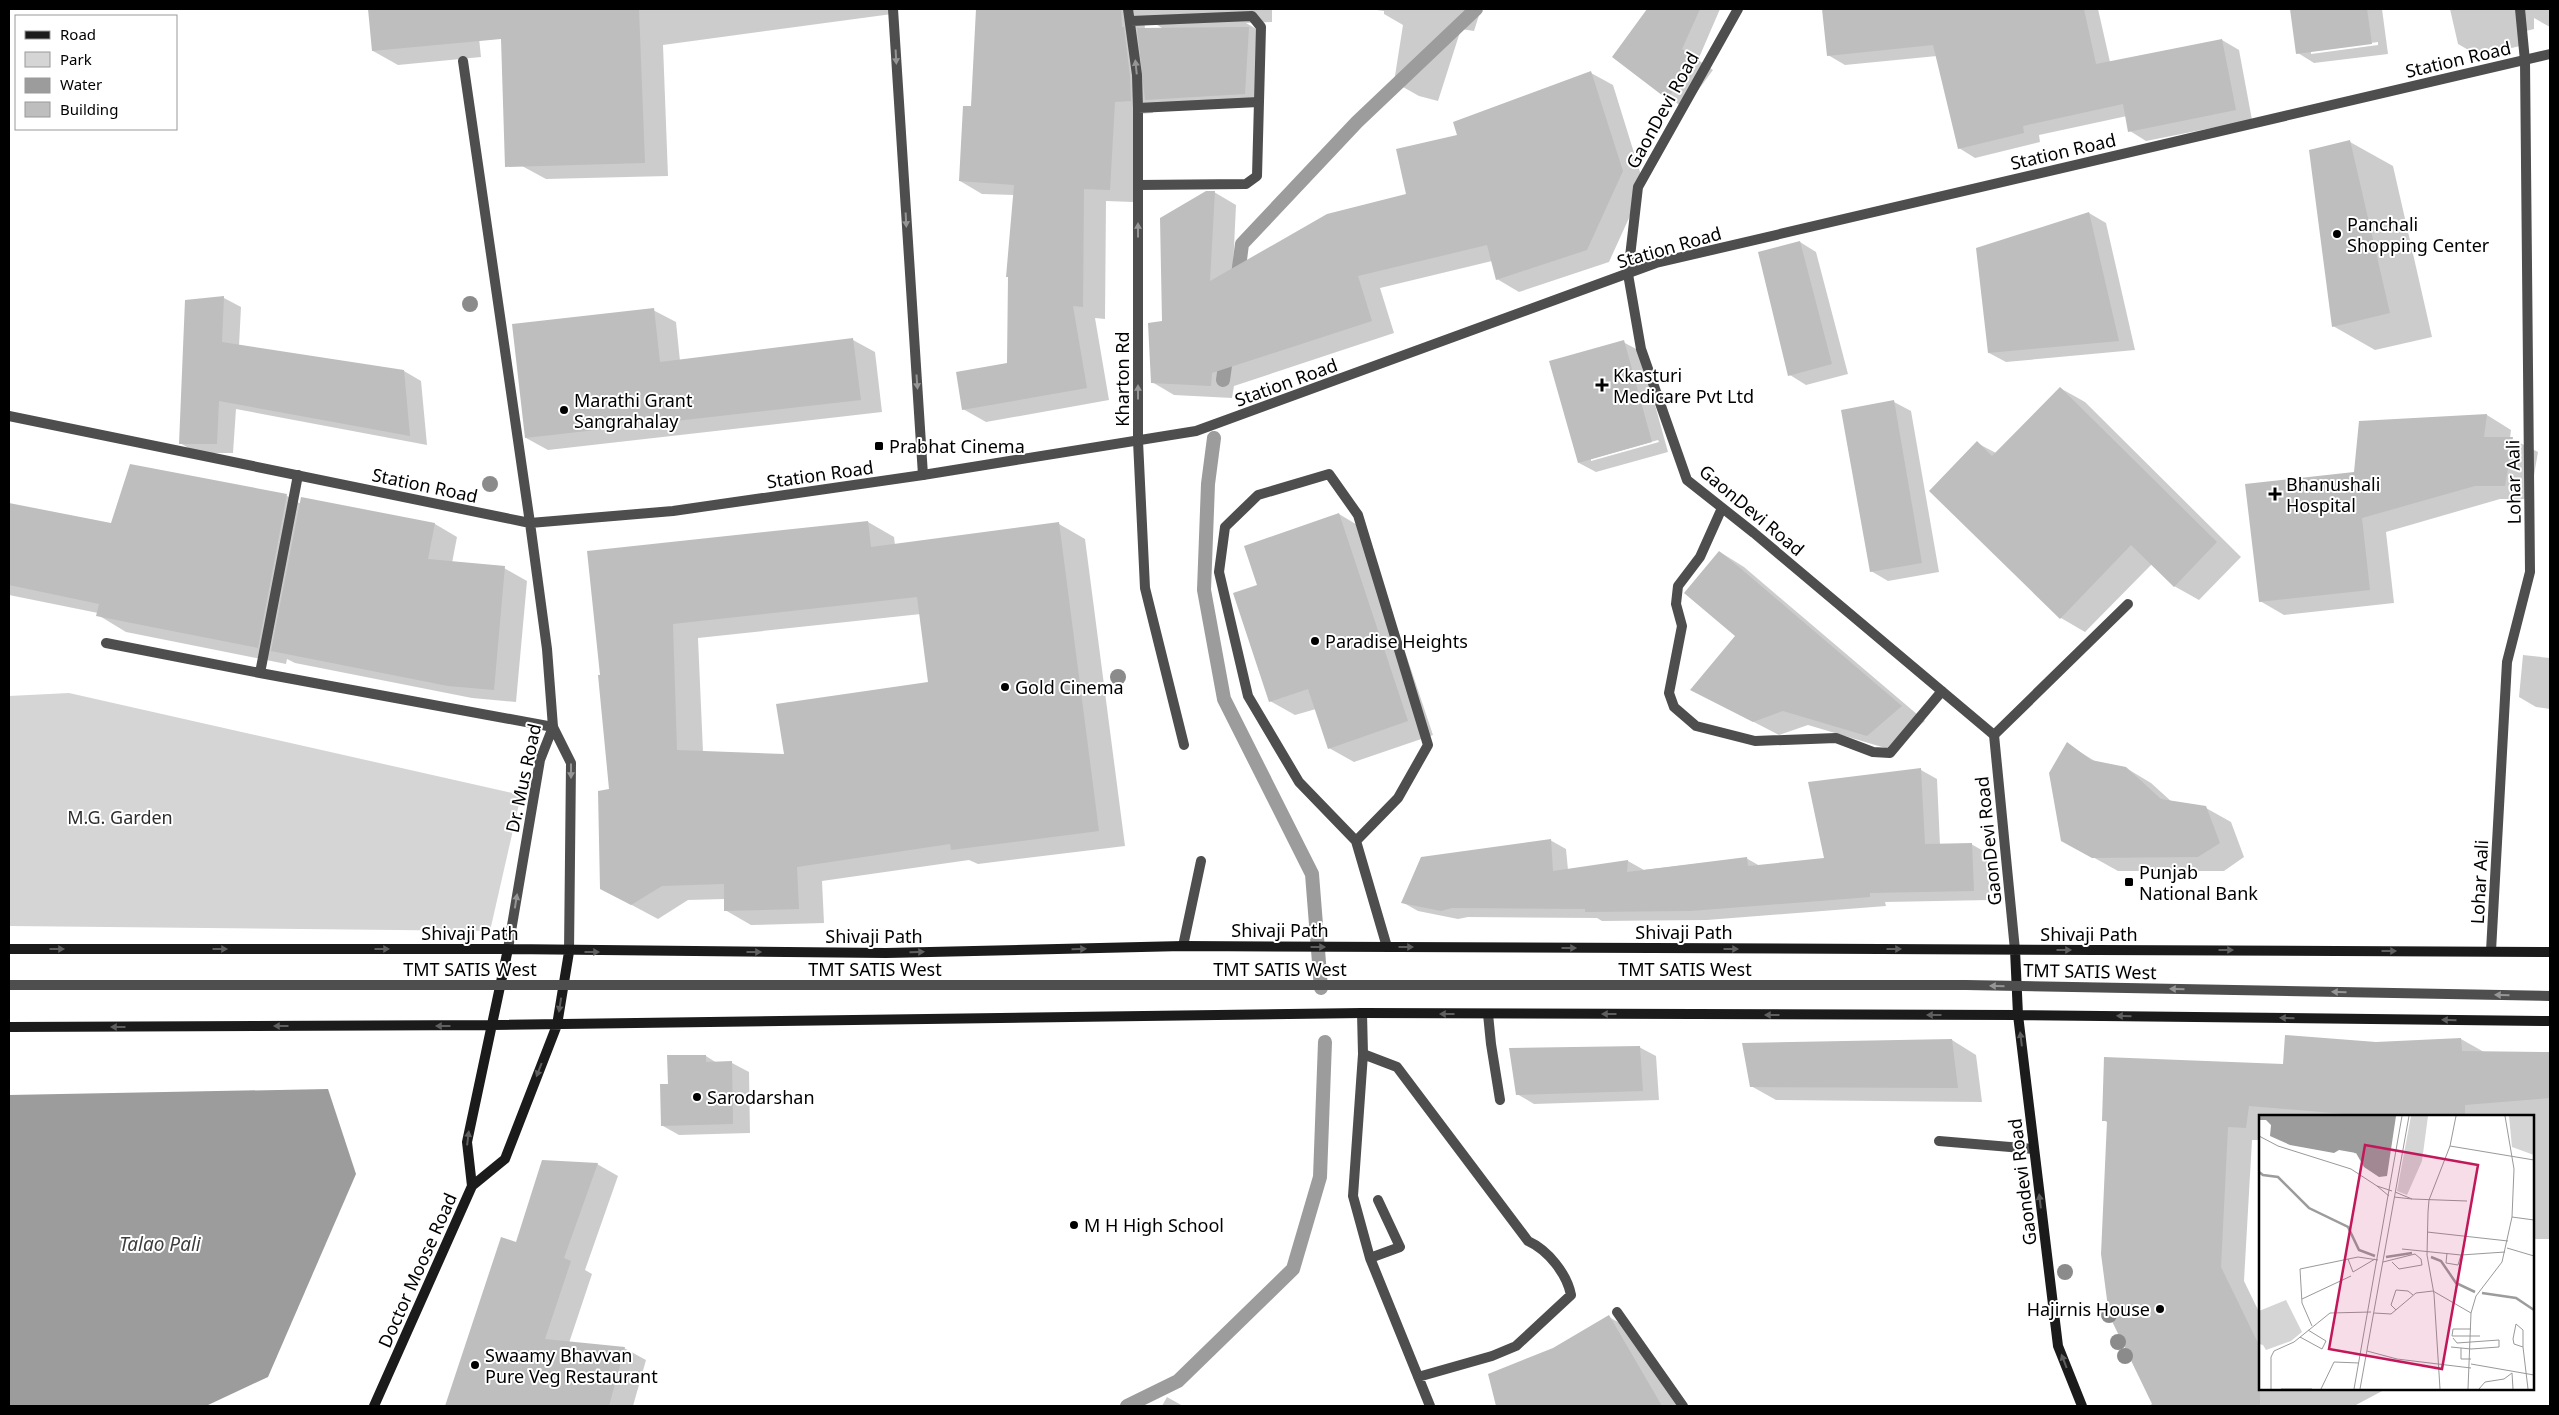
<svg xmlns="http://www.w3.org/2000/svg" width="2559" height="1415" viewBox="0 0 2559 1415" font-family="'Noto Sans',sans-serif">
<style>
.green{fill:#d5d5d5}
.water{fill:#9c9c9c}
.shadow{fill:#0003;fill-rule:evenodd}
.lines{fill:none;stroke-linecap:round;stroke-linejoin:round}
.stream{stroke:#9c9c9c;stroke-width:14}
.building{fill:#bebebe;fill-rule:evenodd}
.service{stroke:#4e4e4e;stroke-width:10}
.minor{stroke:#4e4e4e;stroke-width:10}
.tertiary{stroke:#4e4e4e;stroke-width:10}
.secondary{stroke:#1b1b1b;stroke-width:10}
.service-bridge{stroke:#4e4e4e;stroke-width:10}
.tree{fill:#8b8b8b}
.oneway{fill:#959595}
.oneway2{fill:#5f5f5f}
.poi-dot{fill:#000;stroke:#fff;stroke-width:2}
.labels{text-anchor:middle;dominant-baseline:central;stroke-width:4;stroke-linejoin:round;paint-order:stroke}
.street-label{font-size:18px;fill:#000;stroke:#fff}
.poi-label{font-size:18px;fill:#000;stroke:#fff;text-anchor:start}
.park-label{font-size:18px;fill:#2c2c2c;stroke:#fff}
.water-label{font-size:19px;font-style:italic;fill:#3d3d3d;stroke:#fff}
.inset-river{fill:none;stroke:#9c9c9c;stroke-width:2.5}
.inset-road{fill:none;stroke:#999;stroke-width:1}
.view{fill:#c2185b;fill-opacity:0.15;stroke:#c2185b;stroke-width:2.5}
.inset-edge{fill:none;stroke:#000;stroke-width:2.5}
</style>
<rect width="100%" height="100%" fill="#fff"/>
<!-- green -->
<path class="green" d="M69,693L521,795L490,931L9,926V696Z"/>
<!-- water -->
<path class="water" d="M328,1089L356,1174L268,1377L206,1406H9V1095Z"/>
<!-- shadow -->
<path class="shadow" d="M369,9H476L481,57L398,65L373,51Z
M519,9H892V14L663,45L668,176L546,179L522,166Z
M977,9H1272V22L1246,23L1265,34L1262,103H1152L1153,113L1138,114L1133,202L1106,201L1105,319L1095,318L1109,400L986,422L963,409L1008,364L1014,195L982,194L960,181L972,108ZM1144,17L1162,28L1145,29Z
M1369,9H1481L1474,31L1461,29L1438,101L1419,96L1394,82L1403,25L1384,14V11Z
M1649,9H1720L1698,60L1713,70L1685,108L1668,98L1613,56Z
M1823,9H1966V12L1983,9H2098L2110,62L2222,40L2239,50L2252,120L2146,141L2130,131L2127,116L2039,135L2040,142L1975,158L1959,148L1937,56L1845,65L1828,55Z
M2292,9H2382L2388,54L2314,63L2298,53ZM2378,42V45L2311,54V51Z
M2450,9H2550V27L2534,18V29L2526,31L2528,44L2479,56L2458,44Z
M1591,73L1613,85L1644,185L1609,262L1519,292L1497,279L1492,261L1380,288L1394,333L1234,386L1232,398L1174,395L1152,382L1163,322L1214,192L1236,205L1233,269L1408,195L1458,136Z
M2350,142L2393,166L2432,337L2375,350L2333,326Z
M2089,213L2106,223L2135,350L2006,362L1989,353Z
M1800,242L1816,252L1848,374L1806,385L1790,375Z
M224,298L241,307L239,346L404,371L421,381L427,445L236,409L233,453H197L180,443L186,301Z
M653,310L676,322L680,361L853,340L875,352L882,412L548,450L526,438Z
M1623,342L1640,351L1668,452L1596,472L1579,463ZM1658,440L1659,442L1591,461V459Z
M2060,388L2085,402L2241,557L2199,600L2174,586L2152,564L2085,632L2061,618L1977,443L1996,453Z
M1894,402L1911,411L1939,572L1888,581L1871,571Z
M2487,415L2511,430L2510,438L2538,452L2530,499H2500L2386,532L2394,603L2284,615L2260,601L2355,473L2360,423Z
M131,465L287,496L301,504L435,524L457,537L452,563L504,568L527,581L516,702L472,698L295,663L287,659L286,664L126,632L98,615V613L9,595V504L112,525Z
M1339,514L1364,529L1433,735L1354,762L1329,748L1316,709L1295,715L1270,701L1259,585Z
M868,522L894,537L895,545L1059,524L1085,539L1125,846L978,864L969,860L822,881L824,923L751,925L725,910V899L688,900L658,919L628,903L611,790L602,676L588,552ZM921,614L930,683L785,756L703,752L698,638Z
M1720,552L1744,567L1925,721L1892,750L1808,725L1779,735L1692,690L1737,636Z
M2523,655L2550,658V709L2536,707L2519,697Z
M2067,744L2098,763L2126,768L2151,783L2172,802L2206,808L2231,822L2244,857L2224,871H2118L2062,840Z
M1921,770L1937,779L1940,845L1971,844L1987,853L1990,900L1885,902L1886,906L1707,920L1602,921L1597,918L1468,917L1458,919L1418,911L1402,902L1550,840L1566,849L1568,870L1628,861L1644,870L1746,858L1760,866L1825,859Z
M2461,1039L2484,1052L2550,1053V1239H2533V1116H2260V1140H2252L2244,1281L2260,1314V1389H2386L2354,1406H2149L2153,1403L2108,1123L2104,1120L2284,1065L2376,1043Z
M1952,1040L1976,1055L1982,1102L1776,1100L1751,1086Z
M1639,1047L1656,1056L1659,1100L1534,1104L1517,1094Z
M706,1056L717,1063H732L749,1072L750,1133L679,1135L663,1126L669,1086Z
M597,1164L618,1176L585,1270L592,1274L569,1343L624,1348L646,1360L633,1406H446L502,1238L516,1243Z
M1609,1317L1637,1333L1680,1406H1498L1489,1375L1554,1350Z
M1167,1397L1183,1406H1184H1162Z"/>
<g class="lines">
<!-- stream -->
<path class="stream" d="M1237,283L1242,244L1357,122L1476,9
M1223,380L1227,351
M1214,438L1208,484L1204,590L1224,699L1312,874L1321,988
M1127,1406L1178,1381L1293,1269L1320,1177L1325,1042"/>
</g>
<!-- building -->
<path class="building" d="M368,9H639L645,163L505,167L501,39L372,51Z
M976,9H1121L1122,27H1124L1130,76L1131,101L1115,102L1110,190L1084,189L1083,307L1073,306L1087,388L962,410L956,372L1007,363L1008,277H1006L1014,185L959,181L963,106H971Z
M1647,9H1700L1682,49L1697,60L1667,99L1612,57Z
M1822,9H2084L2096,64L2222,39L2236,110L2128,132L2123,104L2023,126L2024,133L1958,149L1933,45L1827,56Z
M2290,9H2367L2372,44L2296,54Z
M1249,27L1245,94L1145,100L1137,28Z
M1591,71L1623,171L1587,250L1496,280L1487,245L1358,276L1372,321L1212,373L1211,386L1151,383L1148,323L1162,321L1160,218L1206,191H1215L1210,281L1327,214L1406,194L1396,149L1457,135L1453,122Z
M2350,140L2390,313L2332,327L2309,150Z
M2089,212L2119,341L1988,353L1976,248Z
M1800,241L1832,364L1788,376L1758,252Z
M224,296L222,342L404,370L410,436L219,401L217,444H179L185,300Z
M654,308L660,362L853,338L861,400L525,438L512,324Z
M1624,340L1652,442L1578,463L1549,361Z
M2060,387L2217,542L2174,587L2131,545L2060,619L1929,491L1977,441L1992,456Z
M1894,400L1922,563L1870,572L1841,410Z
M2487,414L2484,437H2513L2505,486H2475L2362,518L2370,590L2259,602L2245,484L2354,472L2359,421Z
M130,464L287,494L258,648L96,616L99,604L9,585V503L111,523Z
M301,497L435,523L428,559L505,566L494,690L448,686L271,651Z
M1339,513L1408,721L1328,749L1308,689L1269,702L1233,593L1257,585L1244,546Z
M868,521L871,547L1059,522L1099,831L951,850L950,844L797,867L799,909L724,911V884L662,886L631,905L600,889L598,791L609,789L598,675H600L587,551ZM917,597L928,682L776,704L784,754L677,750L673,624Z
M1719,551L1739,567L1902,706L1867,736L1783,711L1753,722L1690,690L1735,636L1684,593Z
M2067,742L2091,760L2126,767L2161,799L2206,806L2220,843L2198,857L2092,858L2061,841L2049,773Z
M1921,768L1925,844L1972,843L1974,891L1870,893V897L1690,911L1585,912V909L1452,908L1441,911L1401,903L1421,857L1551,839L1553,871L1628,860L1627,872L1747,857L1748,866L1824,858L1808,782Z
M2285,1035L2376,1042L2461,1038L2462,1051L2550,1052V1098L2465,1105V1115L2430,1116H2368L2249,1106L2246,1128L2228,1127L2221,1267L2260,1347V1406H2153L2109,1315L2101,1254L2107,1121H2102L2104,1057L2283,1064Z
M1952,1039L1958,1088L1750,1087L1742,1043Z
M1640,1046L1643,1091L1516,1095L1509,1048Z
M667,1055H706V1062L732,1061L733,1124L661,1126L660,1084H668Z
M542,1160L598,1163L564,1258L571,1261L545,1339L625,1347L609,1406H445L501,1237L516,1242Z
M1609,1315L1662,1406H1496L1488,1374L1553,1348Z"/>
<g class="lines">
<!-- service -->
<path class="service" d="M106,643L260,673L298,475
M260,673L553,727
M1994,735L2128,604
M1488,1014L1491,1044L1500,1100
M1939,1141L2034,1149"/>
<!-- minor -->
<path class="minor" d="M893,9L923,475
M1128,9L1137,75L1138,108V441L1145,588L1184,745
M1738,9L1638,187L1628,274L1641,349L1687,480L1754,533L1994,735L2015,950
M1131,21L1252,16L1261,27L1257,176L1246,184L1138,185
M463,61L530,523
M1138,108L1258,102
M1722,508L1700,557L1678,586L1676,604L1682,626L1669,693L1674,707L1696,726L1755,741L1836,738L1873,752L1890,753L1942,691
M1356,841L1398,798L1428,745L1358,515L1329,474L1258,495L1225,527L1219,572L1248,696L1299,782L1356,841L1387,947
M1183,946L1201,861
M2491,951L2507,662L2530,572L2525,61L2520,9
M1362,1013L1363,1054L1353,1196L1370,1258L1430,1406
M1363,1054L1397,1067L1528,1241C1548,1250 1567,1274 1571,1295L1516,1346L1492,1356L1418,1377
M1370,1258L1400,1247L1378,1200
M1617,1312L1683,1406"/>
<!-- tertiary -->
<path class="tertiary" d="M9,416L530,523L673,511L923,475L1196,431L1656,263L2550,54
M553,727L571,763L569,952
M508,949L540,760L553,727L547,649L530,523"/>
<!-- secondary -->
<path class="secondary" d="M9,949H508L886,953L1183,946L2550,952
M2015,950L2018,1015L2058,1346L2082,1406
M9,1027L492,1025L1362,1013L2018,1015L2550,1021
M472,1186L505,1159L557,1025L569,952
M374,1406L472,1186L467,1142L508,949"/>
<!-- service-bridge -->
<path class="service-bridge" d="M9,985H1966L2550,996"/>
</g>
<!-- trees -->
<g class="tree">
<circle cx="470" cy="304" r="8"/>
<circle cx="490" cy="484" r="8"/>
<circle cx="1118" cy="677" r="8"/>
<circle cx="2065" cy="1272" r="8"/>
<circle cx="2109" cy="1315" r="8"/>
<circle cx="2118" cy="1342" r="8"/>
<circle cx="2125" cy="1356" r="8"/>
</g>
<!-- one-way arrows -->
<defs><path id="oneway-solid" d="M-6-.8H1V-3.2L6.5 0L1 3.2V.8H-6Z" transform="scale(1.25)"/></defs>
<g class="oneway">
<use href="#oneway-solid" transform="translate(896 57) rotate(87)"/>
<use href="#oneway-solid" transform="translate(1136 67) rotate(-96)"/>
<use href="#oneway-solid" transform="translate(906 220) rotate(87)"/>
<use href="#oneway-solid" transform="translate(1138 230) rotate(-90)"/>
<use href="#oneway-solid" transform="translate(917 382) rotate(86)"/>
<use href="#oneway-solid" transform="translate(1138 392) rotate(-90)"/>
<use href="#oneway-solid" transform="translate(571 771) rotate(90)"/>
<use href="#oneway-solid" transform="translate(516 901) rotate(-81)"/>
<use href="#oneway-solid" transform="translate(1997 986) rotate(-179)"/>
<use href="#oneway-solid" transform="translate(2177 989) rotate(-179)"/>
<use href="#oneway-solid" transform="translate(2339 992) rotate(-179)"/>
<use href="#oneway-solid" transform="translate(2502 995) rotate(-179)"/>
</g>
<g class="oneway2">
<use href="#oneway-solid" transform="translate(1318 947)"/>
<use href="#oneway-solid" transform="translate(1406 947)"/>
<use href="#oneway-solid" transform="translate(1569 948)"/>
<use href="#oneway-solid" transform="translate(57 949)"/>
<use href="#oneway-solid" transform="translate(220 949)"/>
<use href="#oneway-solid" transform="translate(382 949)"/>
<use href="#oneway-solid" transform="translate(1079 949) rotate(-1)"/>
<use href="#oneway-solid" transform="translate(1731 949)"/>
<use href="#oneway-solid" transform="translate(1894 949)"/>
<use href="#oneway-solid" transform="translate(2064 950)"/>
<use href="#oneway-solid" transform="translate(2226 950)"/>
<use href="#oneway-solid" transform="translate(2389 951)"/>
<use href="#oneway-solid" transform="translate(592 952)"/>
<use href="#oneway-solid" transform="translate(754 952)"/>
<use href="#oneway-solid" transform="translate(917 952) rotate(-1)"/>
<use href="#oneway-solid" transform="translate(560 1005) rotate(99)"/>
<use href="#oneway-solid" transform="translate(1447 1014) rotate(-180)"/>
<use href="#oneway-solid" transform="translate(1609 1014) rotate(-180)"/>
<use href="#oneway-solid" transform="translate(1772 1015) rotate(-180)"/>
<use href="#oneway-solid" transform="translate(1934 1015) rotate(-180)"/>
<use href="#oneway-solid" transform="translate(2124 1016) rotate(-179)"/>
<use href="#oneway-solid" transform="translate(2287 1018) rotate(-179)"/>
<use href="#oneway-solid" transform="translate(2449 1020) rotate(-179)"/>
<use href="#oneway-solid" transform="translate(281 1026) rotate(180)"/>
<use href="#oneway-solid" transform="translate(443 1026) rotate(180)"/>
<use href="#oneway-solid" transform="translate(118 1027) rotate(180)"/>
<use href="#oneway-solid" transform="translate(2021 1039) rotate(-97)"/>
<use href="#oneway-solid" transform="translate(539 1070) rotate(111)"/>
<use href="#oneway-solid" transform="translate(468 1138) rotate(-83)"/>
<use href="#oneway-solid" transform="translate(2040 1201) rotate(-97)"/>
<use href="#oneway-solid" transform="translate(2064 1361) rotate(-111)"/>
</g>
<!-- markers -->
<g class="poi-dot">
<circle cx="2337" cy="234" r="5"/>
<path d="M1599.5 377.5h5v5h5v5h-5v5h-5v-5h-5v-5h5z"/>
<circle cx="564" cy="410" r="5"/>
<rect x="874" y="441" width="10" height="10" rx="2.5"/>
<path d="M2272.5 486.5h5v5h5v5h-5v5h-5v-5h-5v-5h5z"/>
<circle cx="1315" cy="641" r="5"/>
<circle cx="1005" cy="687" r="5"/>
<rect x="2124" y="877" width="10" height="10" rx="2.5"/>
<circle cx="697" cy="1097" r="5"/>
<circle cx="1074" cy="1225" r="5"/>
<circle cx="2160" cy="1309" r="5"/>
<circle cx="475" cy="1365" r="5"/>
</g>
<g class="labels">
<!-- street labels -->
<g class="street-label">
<text transform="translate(2458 59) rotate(-13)">Station Road</text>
<text transform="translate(1662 110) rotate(-61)">GaonDevi Road</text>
<text transform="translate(2063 151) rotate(-13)">Station Road</text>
<text transform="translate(1669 247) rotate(-16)">Station Road</text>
<text transform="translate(1122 379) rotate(-90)">Kharton Rd</text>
<text transform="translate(1286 382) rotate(-20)">Station Road</text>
<text transform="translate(820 474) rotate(-8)">Station Road</text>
<text transform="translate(2513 482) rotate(-91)">Lohar Aali</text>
<text transform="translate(425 485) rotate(12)">Station Road</text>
<text transform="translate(1752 510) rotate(40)">GaonDevi Road</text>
<text transform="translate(523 778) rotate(-78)">Dr. Mus Road</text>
<text transform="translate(1988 841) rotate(-96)">GaonDevi Road</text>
<text transform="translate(2479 882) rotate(-87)">Lohar Aali</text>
<text x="1280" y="930">Shivaji Path</text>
<text x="1684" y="932">Shivaji Path</text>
<text x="470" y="933">Shivaji Path</text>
<text x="2089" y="934">Shivaji Path</text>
<text x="874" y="936">Shivaji Path</text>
<text x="470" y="969">TMT SATIS West</text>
<text x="875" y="969">TMT SATIS West</text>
<text x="1280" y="969">TMT SATIS West</text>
<text x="1685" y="969">TMT SATIS West</text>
<text transform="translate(2090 971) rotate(1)">TMT SATIS West</text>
<text transform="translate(2022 1182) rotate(-97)">Gaondevi Road</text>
<text transform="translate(417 1270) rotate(-66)">Doctor Moose Road</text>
</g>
<!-- poi labels -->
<g class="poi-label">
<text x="2347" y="224">Panchali<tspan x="2347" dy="21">Shopping Center</tspan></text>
<text x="1613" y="375">Kkasturi<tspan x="1613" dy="21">Medicare Pvt Ltd</tspan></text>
<text x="574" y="400">Marathi Grant<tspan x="574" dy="21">Sangrahalay</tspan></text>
<text x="889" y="446">Prabhat Cinema</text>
<text x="2286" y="484">Bhanushali<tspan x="2286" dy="21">Hospital</tspan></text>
<text x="1325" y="641">Paradise Heights</text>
<text x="1015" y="687">Gold Cinema</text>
<text x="2139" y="872">Punjab<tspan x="2139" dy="21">National Bank</tspan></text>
<text x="707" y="1097">Sarodarshan</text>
<text x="1084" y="1225">M H High School</text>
<text x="2150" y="1309" text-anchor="end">Hajirnis House</text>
<text x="485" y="1355">Swaamy Bhavvan<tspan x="485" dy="21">Pure Veg Restaurant</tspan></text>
</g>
<!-- park labels -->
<g class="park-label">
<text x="120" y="817">M.G. Garden</text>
</g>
<!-- water labels -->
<g class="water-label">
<text x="160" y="1244">Talao Pali</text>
</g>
</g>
<!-- overview -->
<g transform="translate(2259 1115)">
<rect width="275" height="275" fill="#fff"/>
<path d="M152,1H169L163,46L148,80L138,76ZM250,1H275V40L253,32ZM27,185L43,217L32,226L7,235L4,230L0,229V196Z" fill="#d5d5d5"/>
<path d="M0,1H137L128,61L120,62L105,52L97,38L80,35L75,38L31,30L11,21L12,10L7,5H0Z" fill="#9c9c9c"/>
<path class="inset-river" d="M84,1L97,38M0,57L4,60L19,62L50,93L89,112L100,135L116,141M127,142L153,138M172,142L182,146L197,168L216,177M223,178L257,183L275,195"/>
<path class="inset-road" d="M0,21L19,31L92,54L118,71L133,76M191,31L275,45M118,71L130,81M136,77L153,84L208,86M135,82L153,84M253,102L275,105M168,117L249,126M248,133L275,141M143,134L202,140L246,137M188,138L187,148L199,150L202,140M89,144L94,157L116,144M124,147L156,139L162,144L163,150L140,154L133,147M43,184L92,161M137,195L132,190L137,175L149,176L154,180M115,198L132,199L157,178L174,176L212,198M53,211L43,188L41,154L99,142L119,145M212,214H194L193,221H221M41,222L63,234L67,226L49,215M194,223L198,228L240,225V232L212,234M192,232L212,234M264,232V215L257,209L254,224L255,229L264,232L269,274M202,233V244H212M108,236L138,244L212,253M212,249L275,260M253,258L254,274M12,274V242L15,236L35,227L71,198L112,197M22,274H53M62,274L75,247L100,248M95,274L143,1M101,274L150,1M181,274L175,179L168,140L169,97L170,85L191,31L197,1M209,274L212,198L217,181L243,147L253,102L255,54L246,1M220,274L226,267L245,264L253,258"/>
<path class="view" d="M106,30L219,50L183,254L70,234Z"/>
<rect width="275" height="275" class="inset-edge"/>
</g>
<!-- border -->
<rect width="2559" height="1415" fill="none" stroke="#000000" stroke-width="20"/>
<!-- legend -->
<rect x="15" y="15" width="162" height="115" fill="#ffffff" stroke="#999999"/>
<rect x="25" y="31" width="25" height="8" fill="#1b1b1b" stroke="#999999"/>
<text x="60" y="40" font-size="15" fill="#000000">Road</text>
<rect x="25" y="52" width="25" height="15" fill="#d5d5d5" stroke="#999999"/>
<text x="60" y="65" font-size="15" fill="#000000">Park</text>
<rect x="25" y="78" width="25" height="15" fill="#9c9c9c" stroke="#999999"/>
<text x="60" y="90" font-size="15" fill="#000000">Water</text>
<rect x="25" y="102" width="25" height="15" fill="#bebebe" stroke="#999999"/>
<text x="60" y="115" font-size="15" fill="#000000">Building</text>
</svg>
